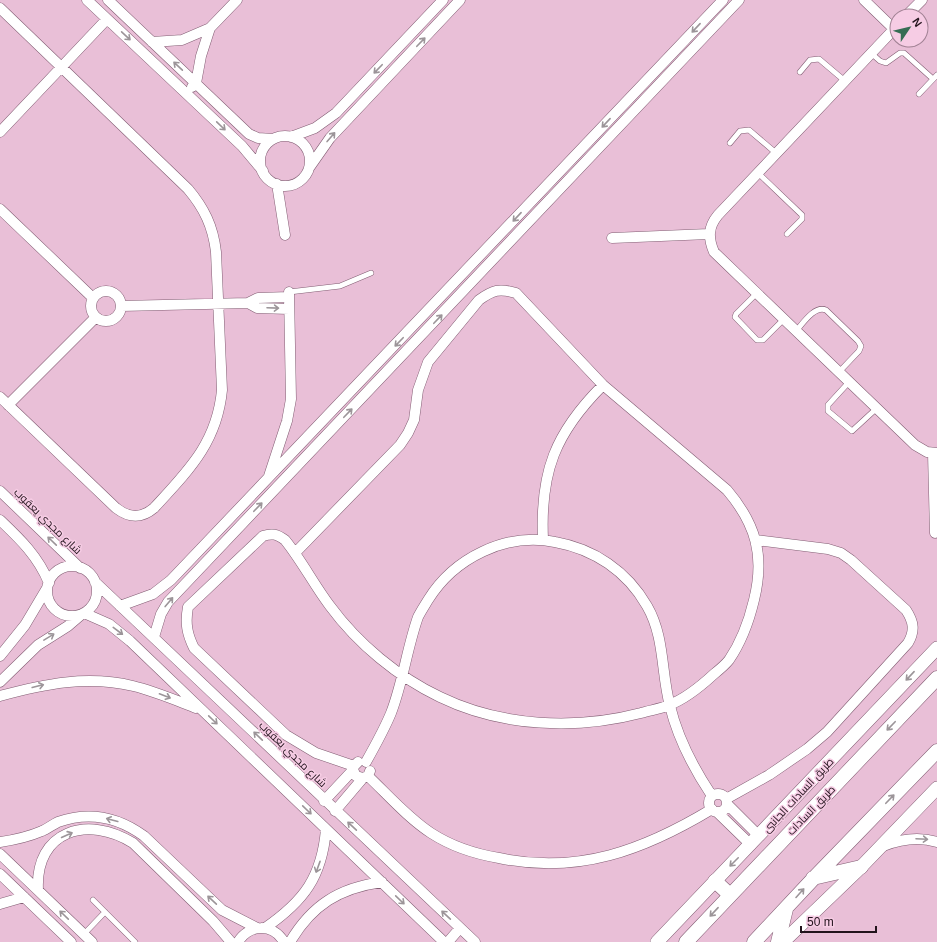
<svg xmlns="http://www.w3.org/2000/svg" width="937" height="942" viewBox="0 0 937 942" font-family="Arial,Cairo,sans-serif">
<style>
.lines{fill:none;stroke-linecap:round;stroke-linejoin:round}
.service-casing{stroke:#825d73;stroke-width:6}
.minor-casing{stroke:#825d73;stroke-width:11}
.tertiary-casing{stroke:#825d73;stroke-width:14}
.secondary-casing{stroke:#825d73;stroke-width:15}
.service{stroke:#fff;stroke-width:5}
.minor{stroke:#fff;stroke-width:10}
.tertiary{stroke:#fff;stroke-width:13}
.secondary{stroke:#fff;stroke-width:14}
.oneway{stroke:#9c9599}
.labels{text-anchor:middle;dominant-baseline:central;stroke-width:3;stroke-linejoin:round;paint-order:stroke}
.street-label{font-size:11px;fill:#22131c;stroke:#f6cce4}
</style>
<rect width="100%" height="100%" fill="#e9bfd7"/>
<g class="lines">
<!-- service casing -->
<g class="service-casing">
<path id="service" d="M871,53L880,61L886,63L900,53H904L933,79
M800,72L810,60L819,59L845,81
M919,94L937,75
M730,143L740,131L749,130L776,153
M758,173L802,215V219L787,234
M289,292L340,286L371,273
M757,293L736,314L735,317L757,340H763L784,319
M796,331C803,323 815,305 826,310L858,341L861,346L859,351L839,372
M849,382L828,405V411L852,431L877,408
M93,900L135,942
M84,934L105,912"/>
</g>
<!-- minor casing -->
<g class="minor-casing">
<path id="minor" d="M87,0L242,146L263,171
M108,0L249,134L258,138L273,139
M864,0L894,29
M0,8L188,189C204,208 213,226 216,252L222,390C217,443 188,471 154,508C141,519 129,518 116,508L0,397
M906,16L922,0
M897,26L718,215C708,227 708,238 714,252L915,445L927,452L937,453
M152,42L182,40L210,28L237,0
M192,87L196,83L201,56L210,28
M0,132L107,19
M260 161a25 25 0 1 1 50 0a25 25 0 1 1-50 0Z
M291,137L315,128L336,113L443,0
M309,168L330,138L460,0
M277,184L285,235
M0,209L93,298
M612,238L709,234
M91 306a15 15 0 1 1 30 0a15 15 0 1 1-30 0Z
M248,303L257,308L289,309
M121,306L248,303L258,298L289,297
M8,405L96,317
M933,453L935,533
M269,476L287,421L291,399L289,292
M0,491L80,568
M0,520C20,539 38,556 49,583
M543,539C540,472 555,433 603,385
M295,553L400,445L408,433L414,420L418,390L428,362L479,300C493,290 499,288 516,293L603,385L727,490C756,524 765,556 754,600C749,621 742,641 729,660C725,665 719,670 714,674C701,686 685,699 669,705C661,709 650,710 641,713C576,730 502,727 440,697C398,677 358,644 330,606C314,585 302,561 285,540C277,534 272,533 263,536L188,607C185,623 187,634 194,648L286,735L316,753L354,766
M47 591a25 25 0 1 1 50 0a25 25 0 1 1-50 0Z
M95,582L475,942
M120,606L153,594L171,580L723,0
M84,613L109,624L130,641L444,942
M154,637L161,614L168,602L739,0
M0,656L25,625L47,588
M0,682L38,645L68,626L82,614
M0,696C44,684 87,675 133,686C154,691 175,700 196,708
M366,762C375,746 384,730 391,713C403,682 407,648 418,617C421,611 425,605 428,600C454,558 506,532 555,542C594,549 627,571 647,606C665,637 661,673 670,706C678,739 694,769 712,796
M353,770L356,776L363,778L368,776L370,771
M368,776C388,795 408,818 431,833C451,846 475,854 499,858C578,875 644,850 712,809
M709 803a9 9 0 1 1 18 0a9 9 0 1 1-18 0Z
M726,799L769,775L807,749L827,732L908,643C915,631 914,622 906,610L851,560L841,553L828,549L756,540
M324,801L353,770L354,766L358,762
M727,804L759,836
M335,811L363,778
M717,812L751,845
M0,842C14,840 28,837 42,831C47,829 52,825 58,822C89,811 118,817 144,836L222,910L257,928
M883,846C901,839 918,836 937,842
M0,854L92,942
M0,874L71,942
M38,890C35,830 88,815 133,843L213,921L231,942
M0,904L24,897
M265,928C304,901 322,877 326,829
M238,942C249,924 273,923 284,942
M290,942C312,905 339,888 382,882
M448,942L460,928"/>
</g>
<!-- tertiary casing -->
<g class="tertiary-casing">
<path id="tertiary" d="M657,942L937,648
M783,942L861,867L937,788"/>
</g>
<!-- secondary casing -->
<g class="secondary-casing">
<path id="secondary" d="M813,878L861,867
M715,881L730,895
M686,942L937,678
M754,942L813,879L937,751
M778,942L786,909"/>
</g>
<!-- service -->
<use href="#service" class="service"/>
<!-- minor -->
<use href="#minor" class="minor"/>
<!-- tertiary -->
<use href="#tertiary" class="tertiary"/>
<!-- secondary -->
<use href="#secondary" class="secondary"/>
</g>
<!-- one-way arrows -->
<defs><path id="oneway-shaft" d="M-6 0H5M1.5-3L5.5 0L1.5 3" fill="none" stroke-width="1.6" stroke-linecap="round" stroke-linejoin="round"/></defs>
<g class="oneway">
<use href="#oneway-shaft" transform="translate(696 28) rotate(133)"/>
<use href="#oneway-shaft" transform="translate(126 36) rotate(43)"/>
<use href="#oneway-shaft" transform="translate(421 42) rotate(-46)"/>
<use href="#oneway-shaft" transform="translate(178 66) rotate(-137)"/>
<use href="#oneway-shaft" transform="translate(378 69) rotate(134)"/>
<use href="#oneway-shaft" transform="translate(606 123) rotate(133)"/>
<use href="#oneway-shaft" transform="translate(221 126) rotate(44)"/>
<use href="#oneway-shaft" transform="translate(331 137) rotate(-49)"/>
<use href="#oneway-shaft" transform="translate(517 217) rotate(133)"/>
<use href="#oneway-shaft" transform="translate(273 308) rotate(2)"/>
<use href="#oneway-shaft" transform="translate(438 319) rotate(-46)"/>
<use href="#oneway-shaft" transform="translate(399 342) rotate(134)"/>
<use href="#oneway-shaft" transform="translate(348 413) rotate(-46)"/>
<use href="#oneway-shaft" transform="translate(258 507) rotate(-46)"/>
<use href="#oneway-shaft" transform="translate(52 541) rotate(-136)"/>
<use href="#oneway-shaft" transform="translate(169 602) rotate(-50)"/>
<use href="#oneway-shaft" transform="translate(118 631) rotate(37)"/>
<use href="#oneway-shaft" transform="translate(49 637) rotate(-31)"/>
<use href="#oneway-shaft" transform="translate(910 676) rotate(133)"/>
<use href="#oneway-shaft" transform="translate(38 686) rotate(-14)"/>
<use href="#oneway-shaft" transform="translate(165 696) rotate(21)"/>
<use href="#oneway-shaft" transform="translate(213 720) rotate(44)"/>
<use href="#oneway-shaft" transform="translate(891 726) rotate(134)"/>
<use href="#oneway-shaft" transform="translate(258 736) rotate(-136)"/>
<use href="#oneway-shaft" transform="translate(890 799) rotate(-46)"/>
<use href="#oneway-shaft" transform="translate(307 810) rotate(44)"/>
<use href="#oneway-shaft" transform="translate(112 820) rotate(-165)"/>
<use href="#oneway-shaft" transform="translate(352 826) rotate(-137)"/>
<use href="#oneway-shaft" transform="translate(67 835) rotate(-24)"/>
<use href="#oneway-shaft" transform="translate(922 839) rotate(3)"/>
<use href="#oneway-shaft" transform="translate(734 862) rotate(135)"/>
<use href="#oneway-shaft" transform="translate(318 867) rotate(110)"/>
<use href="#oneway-shaft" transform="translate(800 893) rotate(-48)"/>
<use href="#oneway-shaft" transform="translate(212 900) rotate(-137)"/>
<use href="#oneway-shaft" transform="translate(400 900) rotate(44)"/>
<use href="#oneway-shaft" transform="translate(714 912) rotate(133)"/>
<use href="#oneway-shaft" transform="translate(64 915) rotate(-136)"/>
<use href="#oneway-shaft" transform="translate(446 915) rotate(-137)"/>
</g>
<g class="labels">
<!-- street labels -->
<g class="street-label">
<text transform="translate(48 521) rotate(44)">شارع مجدي يعقوب</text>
<text transform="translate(293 754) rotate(44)">شارع مجدي يعقوب</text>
<text transform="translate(798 795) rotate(-47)">طريق السادات الجانبى</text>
<text transform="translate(811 810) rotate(-46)">طريق السادات</text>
</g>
</g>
<!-- north arrow -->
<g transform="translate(909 28) rotate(55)"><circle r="19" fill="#f6cce4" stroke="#a18294"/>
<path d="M0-3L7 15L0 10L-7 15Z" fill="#366d54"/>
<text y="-6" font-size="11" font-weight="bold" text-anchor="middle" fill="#22131c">N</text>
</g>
<!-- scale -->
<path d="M801 926v6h75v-6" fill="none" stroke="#22131c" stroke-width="2"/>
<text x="807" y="926" font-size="12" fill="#22131c" stroke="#f6cce4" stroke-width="3" paint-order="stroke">50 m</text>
</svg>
